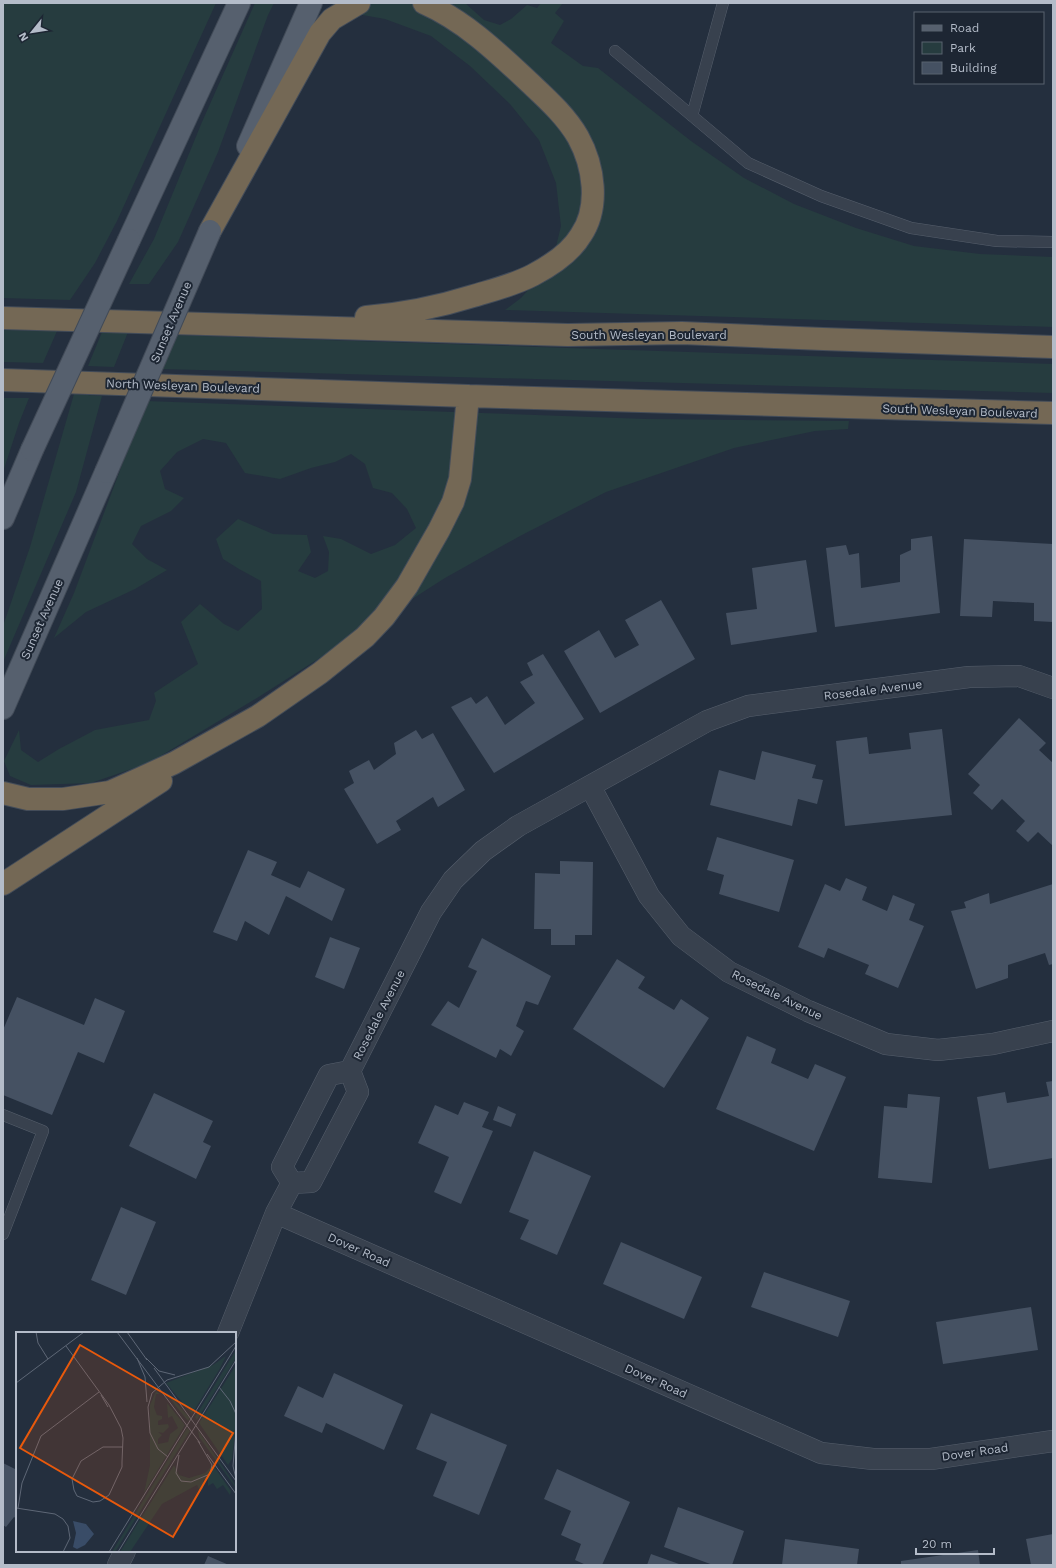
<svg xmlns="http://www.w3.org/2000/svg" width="1056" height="1568" viewBox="0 0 1056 1568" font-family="'Work Sans',sans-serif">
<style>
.green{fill:#263c3f}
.building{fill:#455162}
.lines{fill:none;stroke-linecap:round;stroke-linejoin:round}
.lane-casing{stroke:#565f6c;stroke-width:12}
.street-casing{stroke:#565f6c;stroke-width:22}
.primary-casing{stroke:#414a57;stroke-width:24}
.highway-casing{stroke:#434c59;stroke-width:24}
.lane{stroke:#38414e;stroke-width:11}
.street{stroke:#38414e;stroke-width:21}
.primary{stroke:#56606e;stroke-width:22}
.highway{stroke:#746855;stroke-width:22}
.primary-bridge-casing{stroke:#414a57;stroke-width:24;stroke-linecap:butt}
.primary-bridge{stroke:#56606e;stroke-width:22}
.labels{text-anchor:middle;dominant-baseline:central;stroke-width:4;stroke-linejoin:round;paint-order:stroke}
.street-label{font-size:12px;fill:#b4bcc9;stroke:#1d2633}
.inset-road{fill:none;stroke:#5e6776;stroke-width:1}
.view{fill:#e8590c;fill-opacity:0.15;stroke:#e8590c;stroke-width:2}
.inset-edge{fill:none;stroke:#b4bcc9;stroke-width:2}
</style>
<rect width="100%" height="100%" fill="#242f3e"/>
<!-- green -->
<path class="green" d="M3,3H216L117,221L95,263L70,300L3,298Z
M255,3H274L268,15L218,152L178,242L149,284H129L154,239L202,122Z
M333,3H465L484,20L500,25L511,19L527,5L537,8L541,3H563L555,13L564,21L551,43L583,66L598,68L691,141L744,178L794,204L856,228L914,246L980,254L1053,257V327L505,310L521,298L552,263L561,226L556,183L539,140L510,104L470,66L431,36L385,19L357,14L327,15Z
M3,330L57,331L43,363L3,362Z
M102,332H128L114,367L88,366Z
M173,335L1053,364V393L161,369Z
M74,394L102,396L76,492L3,662V626L30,547Z
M3,398H29L19,423L3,472Z
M146,401L646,419L849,421L848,429L815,431L734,448L606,492L520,536L445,578L257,698L149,763L91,783L31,785L10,776L4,761L19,730L21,750L38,762L59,749L95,730L149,720L156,701L154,693L198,664L181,622L200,604L224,624L238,631L262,609L261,581L239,569L223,559L216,539L238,519L273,534L307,535L311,552L298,571L315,578L328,571L329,552L323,536L341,539L371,554L395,545L416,528L407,509L392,493L373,488L365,464L351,454L335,462L311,468L280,479L245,473L226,443L203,439L177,452L160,471L165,489L184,498L171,511L141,526L132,544L147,559L167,570L135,589L86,612L54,638L74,593Z"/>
<!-- building -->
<path class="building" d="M932,536L940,613L835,627L826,548L846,545L849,555L859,553L861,588L900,582V555L911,550V539Z
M964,539L1053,544V622L1034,621V603L993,601L992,617L960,616Z
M806,560L817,632L731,645L726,613L757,609L752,568Z
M661,600L695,659L600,713L564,651L599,630L615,658L639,645L625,620Z
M543,654L584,719L494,773L451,707L471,697L476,704L487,696L505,725L535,703L520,682L533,675L527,663Z
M1019,718L1046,743L1039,750L1053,763V846L1038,832L1028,842L1016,831L1025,821L1002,799L992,810L973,793L980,785L968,774Z
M942,729L952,815L845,826L836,741L867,737L869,754L911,749L909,733Z
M416,730L422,739L433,733L465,790L438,807L433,797L396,821L401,830L377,844L344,789L354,783L349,771L369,760L374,770L396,754L394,743Z
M762,751L816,765L812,778L823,780L817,804L798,799L792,826L710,805L719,770L755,780Z
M717,837L794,860L779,912L719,894L724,875L707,870Z
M248,850L277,862L271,875L300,888L308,871L345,889L332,921L286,896L269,935L245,921L237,941L213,932Z
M560,861L593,862L592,935H575V945H551V929H534L535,873L560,874Z
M846,878L867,887L862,900L887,911L893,895L915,904L909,920L924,926L898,988L865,974L869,965L828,948L824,958L798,947L825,884L840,891Z
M1053,884V964L1049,965L1045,953L1008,965V978L976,989L951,911L966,908L964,902L989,893L990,904Z
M330,937L360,948L344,989L315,977Z
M482,938L551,976L538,1005L526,1001L516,1026L524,1031L511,1056L500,1049L496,1058L431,1025L448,1001L459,1008L477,971L468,967Z
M617,959L645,977L638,988L674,1010L681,999L709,1018L664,1088L573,1029Z
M17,997L84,1025L95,998L125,1011L104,1063L78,1052L52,1115L3,1095V1030Z
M747,1036L776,1049L771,1063L808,1079L815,1064L846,1077L814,1151L716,1109Z
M1053,1081V1158L989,1169L977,1097L1005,1092L1007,1103L1049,1096L1046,1082Z
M154,1093L213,1121L203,1142L211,1146L196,1179L129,1146Z
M908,1094L940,1097L932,1183L878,1178L884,1106L907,1108Z
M464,1102L489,1112L482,1127L493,1131L461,1204L434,1192L449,1157L418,1143L435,1105L458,1115Z
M498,1106L516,1114L511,1127L493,1120Z
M534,1151L591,1176L557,1255L520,1239L529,1220L509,1212Z
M121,1207L156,1222L126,1295L91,1280Z
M621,1242L702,1277L684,1319L603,1284Z
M764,1272L850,1301L838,1337L751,1307Z
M1031,1307L1038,1350L943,1364L936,1322Z
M334,1373L403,1405L384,1450L326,1423L322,1433L284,1416L298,1386L323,1398Z
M431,1413L507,1445L479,1515L433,1496L447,1462L416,1449Z
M3,1463L17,1470V1519L14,1517L6,1527L3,1525Z
M557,1469L630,1502L602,1565H586L575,1560L581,1544L561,1535L571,1511L544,1499Z
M678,1507L744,1531L732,1565H713L664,1547Z
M1053,1534V1565H1031L1026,1539Z
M785,1539L859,1549L857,1565H782Z
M978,1550L980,1565H901V1561Z
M651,1554L679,1564V1565H647Z
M208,1556L229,1565H204Z"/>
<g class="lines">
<!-- lane casing -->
<g class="lane-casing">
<path id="lane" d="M615,51L748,163L821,196L911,228L997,241L1053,242
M692,116L723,3
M3,1115L43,1131L3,1234"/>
</g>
<!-- street casing -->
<g class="street-casing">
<path id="street" d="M590,786L649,896L681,936L729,972L808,1011L886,1044L938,1050L993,1044L1053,1031
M350,1071L431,912L453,880L483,851L518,826L707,721L748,706L969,677L1019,676L1053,688
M292,1183L282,1167L329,1075L350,1071
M292,1183L311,1182L358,1092L350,1071
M276,1213L821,1453L873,1459H931L1053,1441
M228,1333L276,1213L292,1183
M118,1565L125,1551"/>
</g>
<!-- primary casing -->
<g class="primary-casing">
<path id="primary" d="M248,146L311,3
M129,240L239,3
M3,518L32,450
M3,708L106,472"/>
</g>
<!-- highway casing -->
<g class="highway-casing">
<path id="highway" d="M210,231L320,33L332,19L359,3
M366,317C402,314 438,307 473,296C493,290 514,285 533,275C550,266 571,252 581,235C600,207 594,166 578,137C566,116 547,99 530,83C498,53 465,21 424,3
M3,318L568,335L682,333L823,339L1053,347
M3,380L468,396L1053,413
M3,793L28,799H63L110,792L139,779L174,763L258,716L320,673L365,637L384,617L407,586L439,530L453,502L460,479L468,396
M3,884L161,781"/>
</g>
<!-- lane -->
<use href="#lane" class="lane"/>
<!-- street -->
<use href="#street" class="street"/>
<!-- primary -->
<use href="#primary" class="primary"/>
<!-- highway -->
<use href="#highway" class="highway"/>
<!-- primary-bridge casing -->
<g class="primary-bridge-casing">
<path id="primary-bridge" d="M32,450L129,240
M106,472L210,231"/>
</g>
<!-- primary-bridge -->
<use href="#primary-bridge" class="primary-bridge"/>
</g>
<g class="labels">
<!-- street labels -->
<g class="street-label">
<text transform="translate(171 322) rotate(-67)">Sunset Avenue</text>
<text x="649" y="335">South Wesleyan Boulevard</text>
<text transform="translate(183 386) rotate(2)">North Wesleyan Boulevard</text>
<text transform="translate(960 411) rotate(2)">South Wesleyan Boulevard</text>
<text transform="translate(42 619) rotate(-66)">Sunset Avenue</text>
<text transform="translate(873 690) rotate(-7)">Rosedale Avenue</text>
<text transform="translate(777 995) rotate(26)">Rosedale Avenue</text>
<text transform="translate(379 1015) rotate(-63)">Rosedale Avenue</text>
<text transform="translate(359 1250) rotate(24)">Dover Road</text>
<text transform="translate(656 1381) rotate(24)">Dover Road</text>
<text transform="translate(975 1452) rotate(-8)">Dover Road</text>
</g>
</g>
<!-- overview -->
<g transform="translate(16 1332)">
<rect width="220" height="220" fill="#242f3e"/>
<path d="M220,18V26L181,88L179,85ZM210,24L203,38L176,82L150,51L197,33ZM220,33V92L216,127L212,133L183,91ZM149,58L174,86L172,89L158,72ZM140,59L144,62H140L138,75L141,83L146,84V87L142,89V93L152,92L153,95L147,101L142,100L146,103L142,107V112L152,110L154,102L162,96L156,84L152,86L151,71L169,93L128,161L134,133V73ZM171,96L174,99L99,220H96ZM182,98L220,154V156L183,105ZM158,133L163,143L173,146L189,141L197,133L215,159L214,163L207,153L201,157L197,151L192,154V147L187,148V157L184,159L181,153L146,172L114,220H104Z" fill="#263c3f"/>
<path d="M57,189L70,192L78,202L69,213L61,217L57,215L60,201Z" fill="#394c67"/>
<path class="inset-road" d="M20,0L22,11L32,27M101,0L184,111M111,0L131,28M50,14L93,73L105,96L107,106L106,130V135L93,163L84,169L77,170L61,164L58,158L56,147L65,129L87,115H107M121,26L129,45L131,70M130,26L143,39L159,43M138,36L220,149M0,51L68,0M203,55L214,69L220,82M85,63L92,75M220,98L217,134L220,147M191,122L220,162M163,123L160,141L165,149L175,150L194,142L196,133L182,109M152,125L142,117L134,101L132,75L136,61L151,48L193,35L220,10M0,176L39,182L47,187L52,194L54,206L47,220M2,176L6,151L25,104L83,60M93,220L220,14M102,220L220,28"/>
<path class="view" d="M64,13L217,101L157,205L4,116Z"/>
<rect width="220" height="220" class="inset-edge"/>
</g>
<!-- border -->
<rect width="1056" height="1568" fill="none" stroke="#b4bcc9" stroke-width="8"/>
<!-- legend -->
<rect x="914" y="12" width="130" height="72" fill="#1d2633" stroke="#59626f"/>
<rect x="922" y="25" width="20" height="6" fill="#56606e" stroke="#59626f"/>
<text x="950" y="32" font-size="12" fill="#b4bcc9">Road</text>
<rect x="922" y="42" width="20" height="12" fill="#263c3f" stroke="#59626f"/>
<text x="950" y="52" font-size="12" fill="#b4bcc9">Park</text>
<rect x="922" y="62" width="20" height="12" fill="#455162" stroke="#59626f"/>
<text x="950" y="72" font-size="12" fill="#b4bcc9">Building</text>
<!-- north arrow -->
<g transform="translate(32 32) rotate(240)" stroke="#1d2633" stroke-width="3" paint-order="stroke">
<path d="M0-3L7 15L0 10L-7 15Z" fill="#b4bcc9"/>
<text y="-6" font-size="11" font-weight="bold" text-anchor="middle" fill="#b4bcc9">N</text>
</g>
<!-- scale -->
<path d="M916 1548v6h78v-6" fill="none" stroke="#b4bcc9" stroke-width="2"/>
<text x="922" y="1548" font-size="12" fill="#b4bcc9" stroke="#1d2633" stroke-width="3" paint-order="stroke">20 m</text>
</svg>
